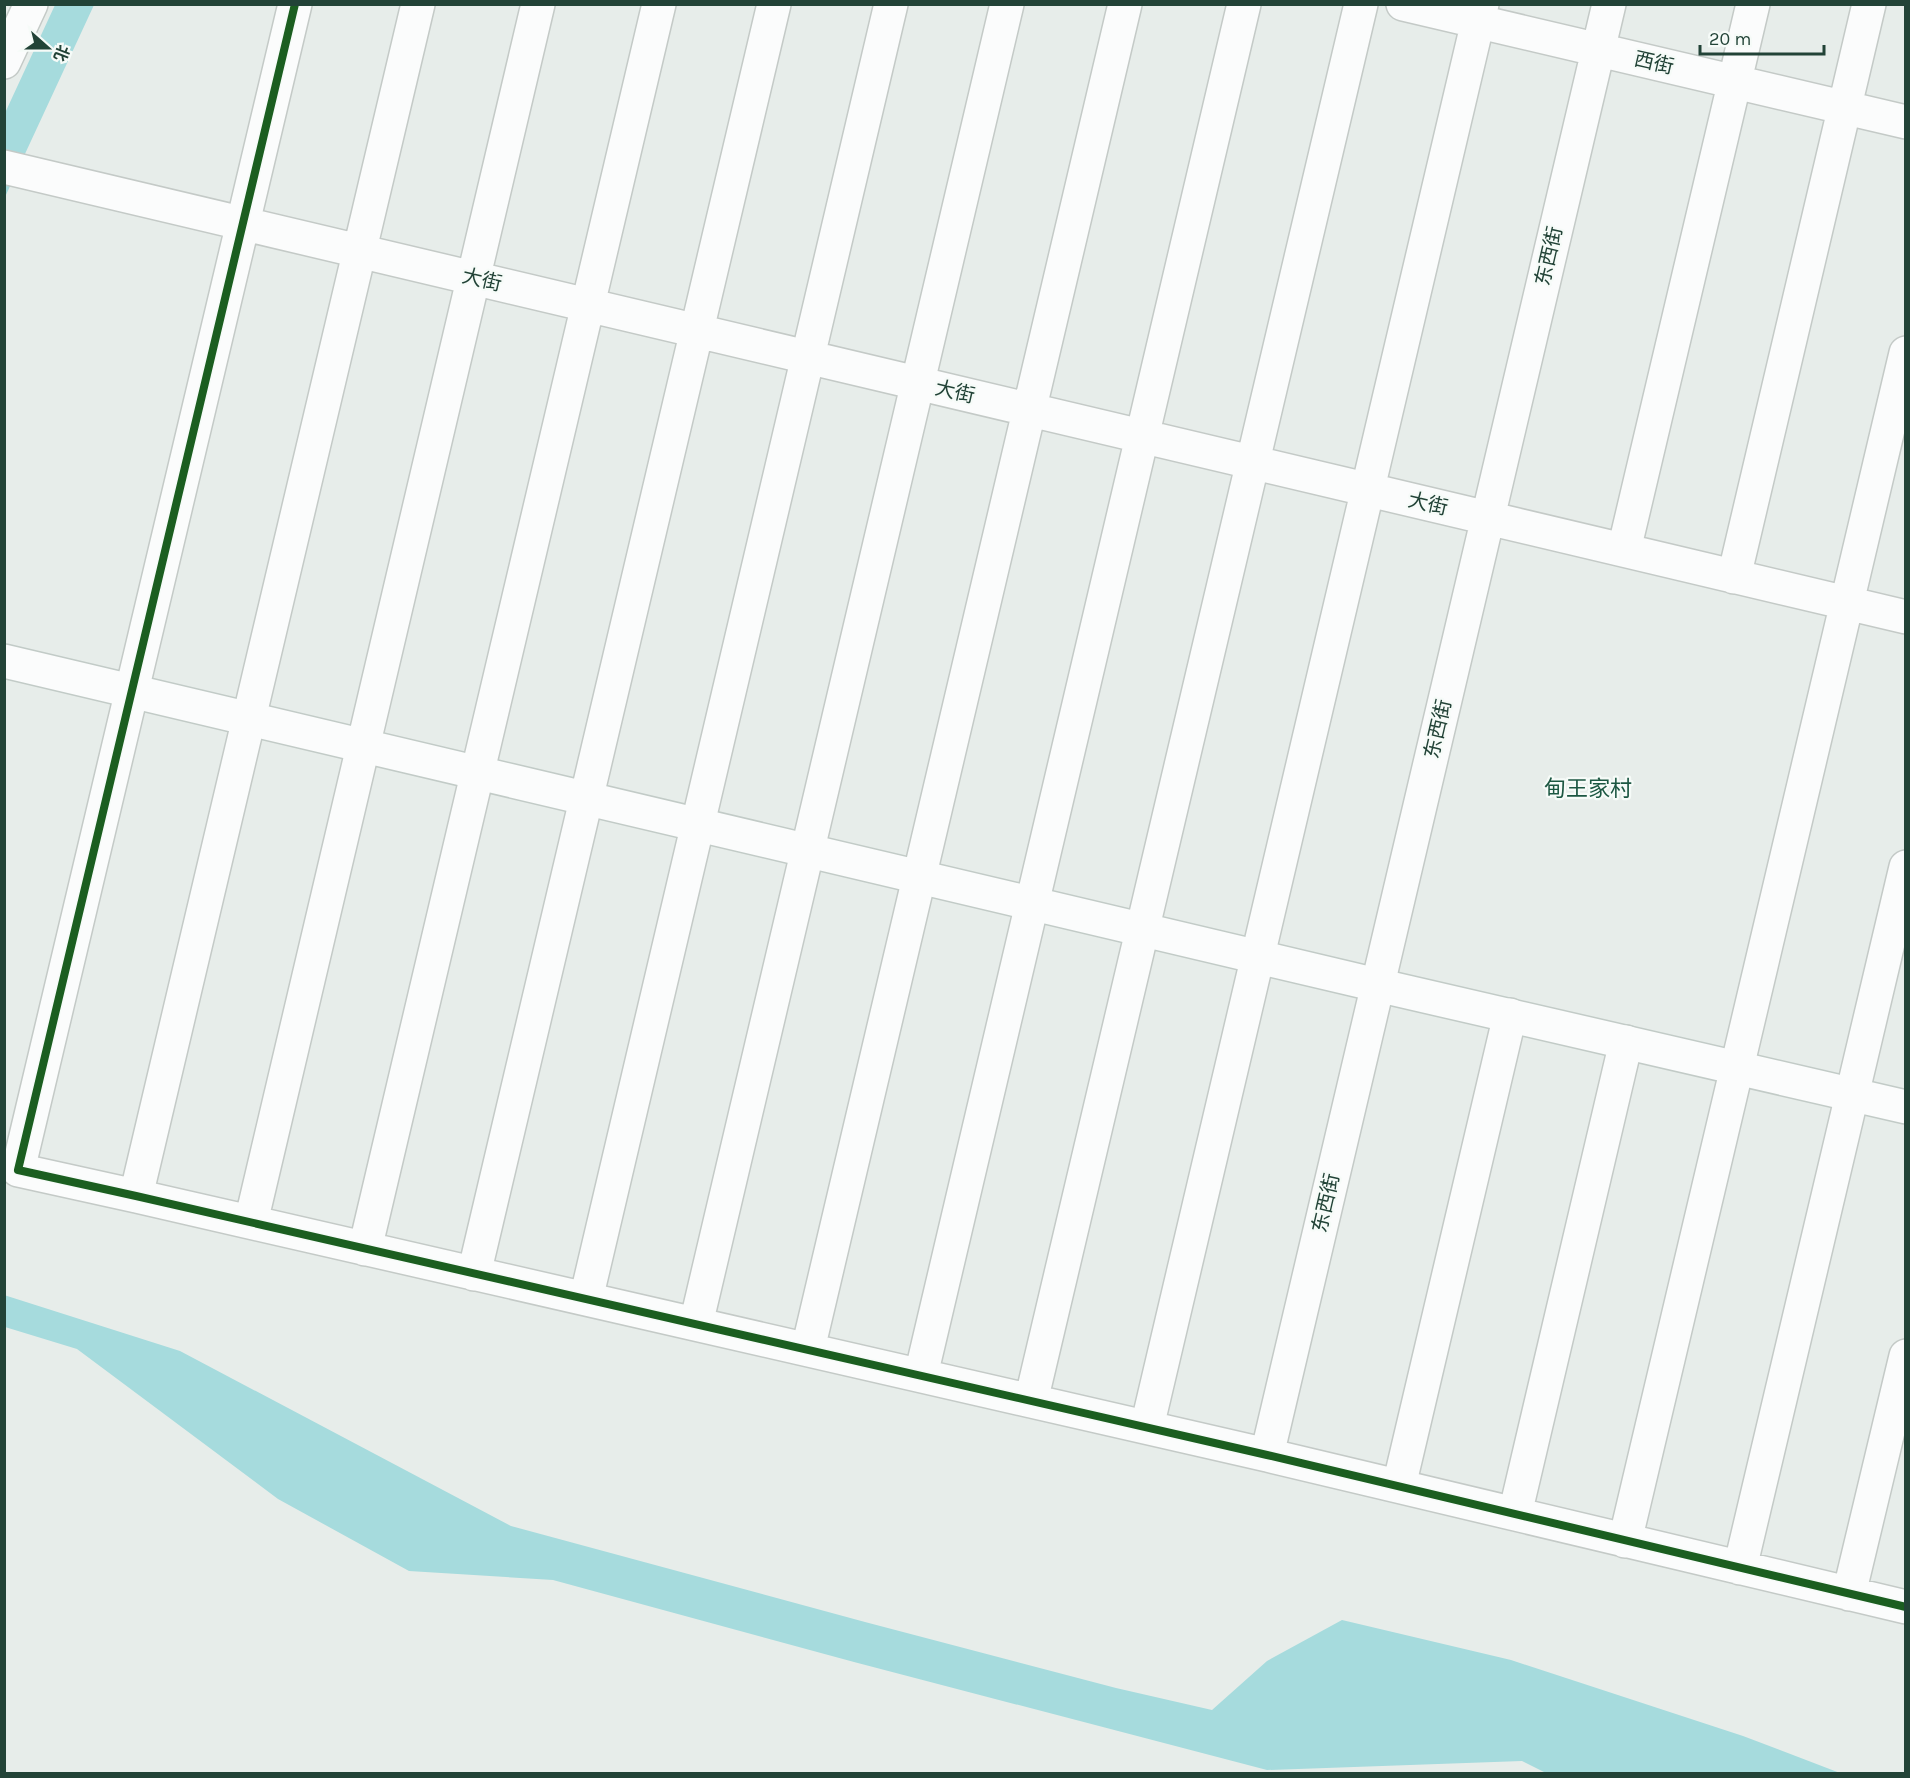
<svg xmlns="http://www.w3.org/2000/svg" width="1910" height="1778" viewBox="0 0 1910 1778" font-family="Karla,'Noto Sans SC',sans-serif">
<style>
.water{fill:#a6dbdd}
.lines{fill:none;stroke-linecap:round;stroke-linejoin:round}
.street-casing{stroke:#c4cac7;stroke-width:36}
.secondary-casing{stroke:#c2cbc7;stroke-width:36}
.street{stroke:#fbfcfc;stroke-width:33}
.secondary{stroke:#fbfcfc;stroke-width:33}
.cycleway-casing{stroke:#f6fbf8;stroke-width:11}
.cycleway{stroke:#1b5e20;stroke-width:8}
.labels{text-anchor:middle;dominant-baseline:central;stroke-width:4.5;stroke-linejoin:round;paint-order:stroke}
.street-label{font-size:20px;fill:#224337;stroke:#f6fbf8}
.quarter-label{font-size:22px;fill:#1c5742;stroke:#f6fbf8}
</style>
<rect width="100%" height="100%" fill="#e7edea"/>
<!-- water -->
<path class="water" d="M55,5H94L5,197V113Z
M4,1295L180,1351L511,1526L865,1622L1116,1688L1212,1710L1267,1661L1342,1620L1511,1660L1743,1736L1840,1773L1548,1774L1522,1761L1267,1770L854,1662L553,1580L409,1571L278,1499L77,1349L5,1327Z"/>
<g class="lines">
<!-- street casing -->
<g class="street-casing">
<path id="street" d="M295,4L18,1170L136,1196L1267,1455L1906,1607
M1403,4L1906,122
M4,62L31,4
M4,167L1906,617
M1624,550L1753,4
M1734,577L1869,4
M136,1196L418,4
M251,1222L538,4
M365,1249L659,4
M474,1274L774,4
M586,1299L891,4
M696,1324L1007,4
M808,1349L1125,4
M921,1375L1244,4
M1031,1401L1361,4
M1147,1427L1482,4
M1267,1455L1609,4
M1399,1486L1510,1015
M1515,1514L1626,1042
M1625,1541L1906,353
M1740,1568L1906,867
M1849,1594L1906,1356"/>
</g>
<!-- secondary casing -->
<g class="secondary-casing">
<path id="secondary" d="M4,661L1377,985L1906,1107"/>
</g>
<!-- street -->
<use href="#street" class="street"/>
<!-- secondary -->
<use href="#secondary" class="secondary"/>
<!-- cycleway casing -->
<g class="cycleway-casing">
<path id="cycleway" d="M295,4L18,1170L136,1196L1267,1455L1906,1607"/>
</g>
<!-- cycleway -->
<use href="#cycleway" class="cycleway"/>
</g>
<g class="labels">
<!-- street labels -->
<g class="street-label">
<text transform="translate(1654 63) rotate(13)">西街</text>
<text transform="translate(1549 256) rotate(-77)">东西街</text>
<text transform="translate(482 280) rotate(13)">大街</text>
<text transform="translate(955 392) rotate(13)">大街</text>
<text transform="translate(1428 504) rotate(13)">大街</text>
<text transform="translate(1438 729) rotate(-77)">东西街</text>
<text transform="translate(1326 1203) rotate(-77)">东西街</text>
</g>
<!-- quarter labels -->
<g class="quarter-label">
<text x="1588" y="789">甸王家村</text>
</g>
</g>
<!-- border -->
<rect width="1910" height="1778" fill="none" stroke="#224337" stroke-width="12"/>
<!-- north arrow -->
<g transform="translate(48 48) rotate(111)" stroke="#f6fbf8" stroke-width="4.5" paint-order="stroke">
<path d="M0-4.5L10 22L0 15L-10 22Z" fill="#224337"/>
<text y="-9" font-size="16" font-weight="bold" text-anchor="middle" fill="#224337">北</text>
</g>
<!-- scale -->
<path d="M1700 45v9h124v-9" fill="none" stroke="#224337" stroke-width="3"/>
<text x="1709" y="45" font-size="18" fill="#224337" stroke="#f6fbf8" stroke-width="4.5" paint-order="stroke">20 m</text>
</svg>
